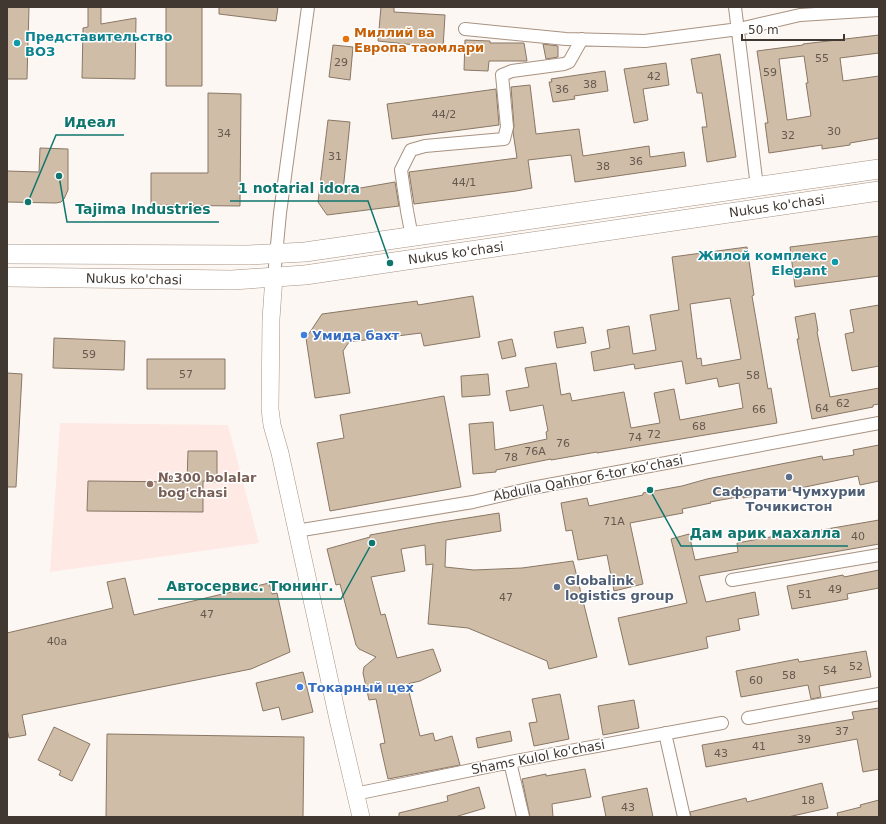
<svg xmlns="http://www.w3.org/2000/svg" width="886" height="824" viewBox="0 0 886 824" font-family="'DejaVu Sans',sans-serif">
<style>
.education{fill:#fee9e5}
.building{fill:#d0bda8;stroke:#897764;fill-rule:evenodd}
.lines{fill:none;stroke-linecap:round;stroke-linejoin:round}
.street-casing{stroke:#a89281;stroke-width:14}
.secondary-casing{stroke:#a89281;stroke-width:18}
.primary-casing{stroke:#a89281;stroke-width:20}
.street{stroke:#fff;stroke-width:12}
.secondary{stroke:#fff;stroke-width:17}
.primary{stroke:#fff;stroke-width:19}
.food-dot{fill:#e8710a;stroke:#fff;stroke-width:1.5}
.culture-dot{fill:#0f9aa8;stroke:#fff;stroke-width:1.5}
.shop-dot{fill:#3f7fe0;stroke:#fff;stroke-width:1.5}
.service-dot{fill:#5c6f8a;stroke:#fff;stroke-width:1.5}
.education-dot{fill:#8d6e63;stroke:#fff;stroke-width:1.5}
.labels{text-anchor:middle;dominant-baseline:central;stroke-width:3;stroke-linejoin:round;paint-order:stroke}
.number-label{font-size:11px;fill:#65594f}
.food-label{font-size:13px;font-weight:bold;fill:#c56008;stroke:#fff;text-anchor:start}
.culture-label{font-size:13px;font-weight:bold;fill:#0d838f;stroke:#fff;text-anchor:start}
.street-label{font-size:13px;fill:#413831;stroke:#fff}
.shop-label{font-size:13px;font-weight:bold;fill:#366cbe;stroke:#fff;text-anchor:start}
.education-label{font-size:13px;font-weight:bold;fill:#785e54;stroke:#fff;text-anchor:start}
.service-label{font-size:13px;font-weight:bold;fill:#4e5e75;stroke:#fff}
.leader{fill:none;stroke:#0f766e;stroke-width:1.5}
.callout-dot{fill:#0f766e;stroke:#fff;stroke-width:1.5}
.callout-label{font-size:14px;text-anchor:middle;font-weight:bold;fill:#0f766e;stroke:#fff;stroke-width:3;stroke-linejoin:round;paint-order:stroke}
</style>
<rect width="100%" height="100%" fill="#fcf7f3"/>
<!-- education -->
<path class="education" d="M60,423L228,425L259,543L50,572Z"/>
<!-- building -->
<path class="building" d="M7,7H29L27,79H7Z
M88,7H101V24L136,18L135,79L82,78L83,28L88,27Z
M166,7H202V86H166Z
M219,7H278L276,21L219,14Z
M381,7H394V12L445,15L443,48L378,41Z
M879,35V53L840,58L843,81L879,76V138L850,143V145L822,149V145L769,153L765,123H768L757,51L803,45V44ZM804,56L808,83H806L811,116L787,120L779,59Z
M465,40L490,41V43H524L527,61H489L488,71L464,70Z
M543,44L558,46V57L546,59Z
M333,45L353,47L350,80L329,77Z
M720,54L736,157L707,162L702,127H707L702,93H697L691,59Z
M666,63L669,85L643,89L648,120L634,123L624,69Z
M605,71L608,91L574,96L575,99L553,102L549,82H552L551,79Z
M530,85L536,134L579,129L583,156L649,146L650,157L684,152L686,166L575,182L571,155L528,160L532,188L516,191L414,204L409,172L517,158L513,132L514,126L511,87Z
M496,89L499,125L392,139L387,104Z
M208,93L241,94L240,206L151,205V173H208Z
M328,120L350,122L343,191L395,182L399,206L327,215L318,202Z
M40,148L68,149V190L64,199L61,202L56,203L7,202V171L39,172Z
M879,236V276L795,287L790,247Z
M747,247L754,295L752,296L768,389L771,388L777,423L597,453V452L551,460V459L496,470V472L473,474L469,424L493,422L495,450L547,439L546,432L548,431L543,405L510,411L506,391L529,387L525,368L556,363L561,395L570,393L572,401L624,392L631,428L660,423L654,393L674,389L680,420L743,408L739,383L719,387L717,378L686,384L682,361L635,369L634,364L594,371L591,352L610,348L607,330L629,326L633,354L656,350L650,315L679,310L672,257ZM730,298L741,359L702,366L701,358L697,359L690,304Z
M473,296L480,337L424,346L421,333L349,342L343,351L350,393L315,398L306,338L322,314L417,301L418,305Z
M879,305V366L852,371L845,334L854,332L850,310Z
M815,313L818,331L817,332L830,397L879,388V404L873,405V407L812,419L797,339H799L795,317Z
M583,327L586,343L557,348L554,332Z
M54,338L125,341L124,370L53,368Z
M512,339L516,356L502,359L498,342Z
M147,359H225V389H147Z
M7,373L22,374L16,487H7Z
M488,374L490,395L462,397L461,376Z
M444,396L461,487L330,511L317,443L344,438L340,415Z
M879,445V481L860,485L858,476L786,491L743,498V496L710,502L711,503L682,509L683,513L630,523L643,584L614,591L607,555L578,560L572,530L566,531L561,503L587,498L589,506L643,495V493L682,486L707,479L781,464L822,456L823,460L854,455L853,450Z
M188,451H217V482L203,481V512L87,511L88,481L187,482Z
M499,513L501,531L446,540L445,567L474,570L522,568L573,561L597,657L549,669L547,661L468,628L428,624L433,564L426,565L425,545L401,549L405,571L371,577L381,615L385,614L397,658L433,649L441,671L420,681L407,684L420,736L433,733L435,741L452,736L460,765L388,779L380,744L385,743L376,699L369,700L363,673L364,667L376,657L359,649L356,645L340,584L336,585L327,549L370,537V535L436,523Z
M879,520V544L699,576L706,602L755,592L759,615L738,619L740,630L706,637L708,648L629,665L618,618L687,603L671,539L689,534L695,560L738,552L737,543L798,532V534Z
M879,570V588L847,594L848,599L792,609L787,586L843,575L844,577Z
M125,578L134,615L269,583L272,594L277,593L290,652L251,669L22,715L26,735L9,738L7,728V633L113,608L107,582Z
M866,651L871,677L819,686L821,697L811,699L808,685L741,697L736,671L798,659L799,662Z
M303,672L313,712L282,720L279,707L263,711L256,683Z
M560,694L569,739L534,746L529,723L537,722L532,699Z
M634,700L639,728L603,735L598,706Z
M879,708V769L863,772L857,739L706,767L702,745L854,719L852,712Z
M54,727L90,744L72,781L59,775L61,771L38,760Z
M510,731L512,741L478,748L476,738Z
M107,734L304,737L303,817H106Z
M585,769L591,797L552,804L553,817H530L522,779L546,774V776Z
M822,783L828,808L788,817H691L690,812L746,798L747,802Z
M479,787L485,808L455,817H399V813L448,801L447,796Z
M647,788L653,817H606L602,797Z
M879,800V817H838L837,813L861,807L860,805Z"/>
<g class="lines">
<!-- street casing -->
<g class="street-casing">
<path id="street" d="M735,7L757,187
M465,29L566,39L645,41L739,29L800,15L879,10
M412,237L407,211L401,170L411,150L425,146L504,139L507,127L502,75L512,71L564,64L569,62L582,39
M274,277L280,213L308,7
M296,531L473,502L532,488L879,423
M732,580L879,555
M748,718L879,694
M665,733L684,817
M510,762L523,817
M355,794L510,762L722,723"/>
</g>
<!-- secondary casing -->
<g class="secondary-casing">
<path id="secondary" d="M274,277L271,319L270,409L272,425L280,453L338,719L361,817"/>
</g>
<!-- primary casing -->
<g class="primary-casing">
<path id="primary" d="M7,254L249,255L305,252L879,169
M7,277L232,280L305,275L879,191"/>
</g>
<!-- street -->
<use href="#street" class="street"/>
<!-- secondary -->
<use href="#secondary" class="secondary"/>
<!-- primary -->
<use href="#primary" class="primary"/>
</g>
<!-- markers -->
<circle class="food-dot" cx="346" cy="39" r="4"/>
<g class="culture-dot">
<circle cx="17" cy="43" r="4"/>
<circle cx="835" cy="262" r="4"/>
</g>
<g class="shop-dot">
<circle cx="304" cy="335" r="4"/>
<circle cx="300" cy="687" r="4"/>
</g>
<g class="service-dot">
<circle cx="789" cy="477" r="4"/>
<circle cx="557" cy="587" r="4"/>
</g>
<circle class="education-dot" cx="150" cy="484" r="4"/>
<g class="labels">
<!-- number labels -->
<g class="number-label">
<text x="822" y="58">55</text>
<text x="341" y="62">29</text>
<text x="770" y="72">59</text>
<text x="654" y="76">42</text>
<text x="590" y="84">38</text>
<text x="562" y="89">36</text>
<text x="444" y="114">44/2</text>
<text x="834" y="131">30</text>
<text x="224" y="133">34</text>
<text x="788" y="135">32</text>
<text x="335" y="156">31</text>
<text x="636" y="161">36</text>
<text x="603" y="166">38</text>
<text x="464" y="182">44/1</text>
<text x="89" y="354">59</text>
<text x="186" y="374">57</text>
<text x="753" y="375">58</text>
<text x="843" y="403">62</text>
<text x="822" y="408">64</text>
<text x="759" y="409">66</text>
<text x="699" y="426">68</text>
<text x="654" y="434">72</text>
<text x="635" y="437">74</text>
<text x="563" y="443">76</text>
<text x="535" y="451">76A</text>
<text x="511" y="457">78</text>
<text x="614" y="521">71A</text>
<text x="858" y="536">40</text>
<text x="835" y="589">49</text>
<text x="805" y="594">51</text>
<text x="506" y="597">47</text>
<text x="207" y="614">47</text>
<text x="57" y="641">40а</text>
<text x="856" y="666">52</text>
<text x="830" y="670">54</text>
<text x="789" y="675">58</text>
<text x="756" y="680">60</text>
<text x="842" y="731">37</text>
<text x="804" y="739">39</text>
<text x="759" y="746">41</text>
<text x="721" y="753">43</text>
<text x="808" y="800">18</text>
<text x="628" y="807">43</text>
</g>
<!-- food labels -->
<g class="food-label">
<text x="354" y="32">Миллий ва<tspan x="354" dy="15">Европа таомлари</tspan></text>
</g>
<!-- culture labels -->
<g class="culture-label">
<text x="25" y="36">Представительство<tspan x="25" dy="15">ВОЗ</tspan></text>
<text x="827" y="255" text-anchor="end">Жилой комплекс<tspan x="827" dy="15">Elegant</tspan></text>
</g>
<!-- street labels -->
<g class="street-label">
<text transform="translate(777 206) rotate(-8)">Nukus ko'chasi</text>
<text transform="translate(456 253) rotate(-8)">Nukus ko'chasi</text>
<text transform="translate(134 279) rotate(1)">Nukus ko'chasi</text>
<text transform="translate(588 478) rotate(-11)">Abdulla Qahhor 6-tor koʻchasi</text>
<text transform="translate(538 757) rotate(-11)">Shams Kulol ko'chasi</text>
</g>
<!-- shop labels -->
<g class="shop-label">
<text x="312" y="335">Умида бахт</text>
<text x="308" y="687">Токарный цех</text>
</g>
<!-- education labels -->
<g class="education-label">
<text x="158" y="477">№300 bolalar<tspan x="158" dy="15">bog'chasi</tspan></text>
</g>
<!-- service labels -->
<g class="service-label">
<text x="789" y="491">Сафорати Чумхурии<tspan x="789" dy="15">Точикистон</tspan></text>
<text x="565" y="580" text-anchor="start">Globalink<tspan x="565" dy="15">logistics group</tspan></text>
</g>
</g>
<!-- callouts -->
<path class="leader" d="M28 202L56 135H124M390 263L368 201H230M59 176L67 222H219M650 490L681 546H848M372 543L341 599H158"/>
<g class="callout-dot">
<circle cx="28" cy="202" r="4"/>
<circle cx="390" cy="263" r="4"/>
<circle cx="59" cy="176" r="4"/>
<circle cx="650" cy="490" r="4"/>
<circle cx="372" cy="543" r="4"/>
</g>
<g class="callout-label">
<text x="90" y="127">Идеал</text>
<text x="299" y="193">1 notarial idora</text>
<text x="143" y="214">Tajima Industries</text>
<text x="765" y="538">Дам арик махалла</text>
<text x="250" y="591">Автосервис. Тюнинг.</text>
</g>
<!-- border -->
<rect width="886" height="824" fill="none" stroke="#413831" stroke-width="16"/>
<!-- scale -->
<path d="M742 34v6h102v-6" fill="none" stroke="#413831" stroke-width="2"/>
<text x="748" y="34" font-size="12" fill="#413831" stroke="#ffffff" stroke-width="3" paint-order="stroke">50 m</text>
</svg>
